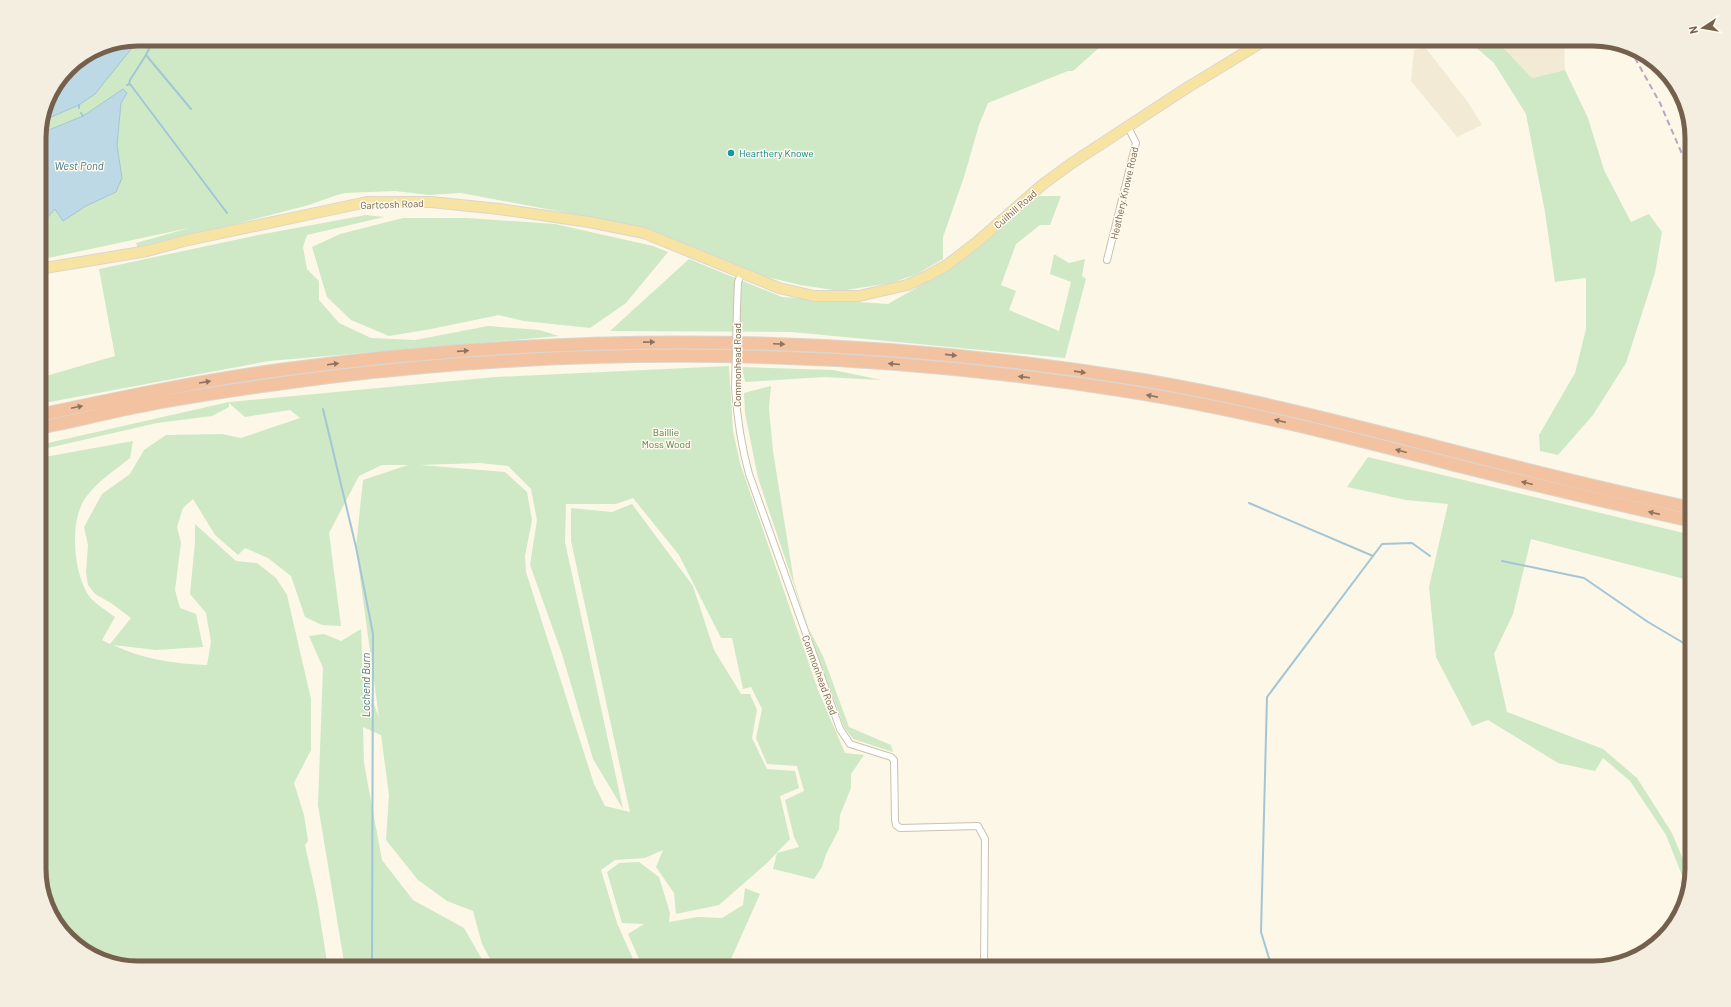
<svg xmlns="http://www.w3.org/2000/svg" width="1731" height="1007" viewBox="0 0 1731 1007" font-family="Barlow,sans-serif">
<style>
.residential{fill:#f3ead6}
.green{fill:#cfe9c6}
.water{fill:#bcd9e5;stroke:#a3c6d6}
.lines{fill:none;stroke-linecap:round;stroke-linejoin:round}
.stream{stroke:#a3c6d6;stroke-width:2}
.minor-casing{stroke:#cdc0ae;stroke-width:8}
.primary-casing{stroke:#dbd6d0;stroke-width:12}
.motorway-casing{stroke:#dbd6d0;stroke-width:14}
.minor{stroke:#fff;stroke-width:6}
.primary{stroke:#f7e4a3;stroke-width:10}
.motorway{stroke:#f3c2a1;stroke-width:12}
.rail{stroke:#bba5c5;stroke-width:2;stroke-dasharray:6 4;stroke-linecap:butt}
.minor-bridge-casing{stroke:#cdc0ae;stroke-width:8;stroke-linecap:butt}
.minor-bridge{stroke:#fff;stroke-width:6}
.oneway{fill:#8d745d}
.culture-dot{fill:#0f9aa8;stroke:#fefaed;stroke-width:1.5}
.labels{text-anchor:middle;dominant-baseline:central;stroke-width:3;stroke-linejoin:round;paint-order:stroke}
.culture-label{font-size:10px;fill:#0d838f;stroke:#fefaed;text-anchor:start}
.street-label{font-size:10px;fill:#74604c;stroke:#fefaed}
.park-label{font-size:10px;fill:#507f47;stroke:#fefaed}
.water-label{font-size:11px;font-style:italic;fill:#4a788d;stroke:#fefaed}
.rim{fill:none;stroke:#74604c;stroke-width:5}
</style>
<rect width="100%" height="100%" fill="#fcf7e7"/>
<!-- residential -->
<path class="residential" d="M1495,39H1564L1565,70L1532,78Z
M1425,47L1467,101L1482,125L1457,137L1411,81L1414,50Z"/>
<!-- green -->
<path class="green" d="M138,39H1039L1049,43L1058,39H1109L1073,71H1068L988,103L979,125L964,177L943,237V259L917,274L891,283L840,291L800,285L763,276L626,224L461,193L429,195L395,191L345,193L334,196L309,205L138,249L136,243L189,228L39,260V131L47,100L68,68L100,46Z
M1466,39H1495L1532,78L1565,70L1588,118L1604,170L1631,222L1649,214L1662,232L1655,273L1626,363L1593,415L1558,455L1540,451L1539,435L1575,373L1586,329V278L1555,282L1545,212L1526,114L1494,63Z
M1037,196H1061L1050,225H1040L1016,244L1001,285L1016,291L1009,310L1059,331L1071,282L1050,274L1054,254L1069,263L1085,259L1082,276L1086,279L1065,358L792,332L610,331L689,259L782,297L888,304L949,269Z
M366,215L384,217L307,235L303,247L307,269L319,281V300L339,323L371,338L415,340L488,326L539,330L559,336L269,361L39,404V378L115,356L99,269L258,235Z
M403,218H467L555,224L653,246L668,252L626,303L590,328L524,321L499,315L431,329L389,336L351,320L327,297L312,247L340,234Z
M729,366L733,431L740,463L818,690L845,753L864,755L851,774V788L840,815L839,829L826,854L822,867L814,879L773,869L777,853L799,847L794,837L785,800L804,791L797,766L767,764L756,738L762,709L751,687L743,689L732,638H721L679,555L633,498L616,504H566L565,542L623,809L593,759L562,654L530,565L537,520L531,489L508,466L480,463L420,465L505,472L527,492L532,520L525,556L526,572L594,784L605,806L630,812L571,541V508L612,512L632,504L693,586L714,650L741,694H750L757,710L752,738L767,769L795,771L799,788L780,796L790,839L767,863L719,905L676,914L674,893L656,867L663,850L645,858L615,860L601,870L617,923L637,968H495L482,944L473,911L447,901L418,880L386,840L389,795L381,735L363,727L364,763L382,860L413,900L464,928L487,968H345L318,805L323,668L309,636L324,634L341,641L361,629L363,675L379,718L356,547L363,480L408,465H382L359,476L329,533L341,626L322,625L305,617L291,576L268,558L245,548L238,555L215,535L193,499L183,508L177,527L181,543L175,590L180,608L196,614L203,647L156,650L113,645C142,659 176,664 207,665L211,642L206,613L190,594L195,542V524L236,561L257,563L276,578L287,595L311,699V750L294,783L304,815L308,841L305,845L317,899L328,968H138L88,955L55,924L39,876V458L133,441L130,458C115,470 98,481 86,497C69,520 73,573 89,596C95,604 107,611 115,617L102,640L110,644L131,618L111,603L95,594L88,585L86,572L88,545L84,527L102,494L130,474L144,450L166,435L222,434L241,438L300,418L290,410L245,417L229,403V407L212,416L157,423L39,450V445L229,402L495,377Z
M742,367L833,370L882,380L824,377L745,382Z
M771,386L769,408L773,451L794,582L809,629L823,656L849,727L891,745L893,752L853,739L844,727L820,662L758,478L745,413L744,393Z
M1368,457L1692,535V581L1531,539L1513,614L1494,654L1507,712L1603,749L1637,778L1672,833L1690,876L1687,888L1666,835L1630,781L1603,758L1595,771L1558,763L1488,720L1472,726L1436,657L1429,587L1448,504L1406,500L1347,487Z
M639,862L659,877L670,913L669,922L698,917L722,918L743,905L745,888L760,894L727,968H643L628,934L644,924L622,923L607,872L619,863Z"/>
<!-- water -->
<path class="water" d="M137,39L136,43L95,94L79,105L42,121L47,100L68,68L100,46Z
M123,89L127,93L121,103L117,145L122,178L116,192L86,206L63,221L55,209L46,219L39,220V134L83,116Z"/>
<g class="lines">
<!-- stream -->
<path class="stream" d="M146,55L154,39
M129,84L130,80L146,55L191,109
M127,85L130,84L227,213
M79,105V108
M81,113L83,116
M323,409L356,547L373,634L372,968
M1249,503L1373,556
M1502,561L1584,578L1648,622L1692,648
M1272,968L1261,932L1267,697L1382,544L1412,543L1430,556"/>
<!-- minor casing -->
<g class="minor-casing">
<path id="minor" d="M1107,260L1136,143L1128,127
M737,307L738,282L741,274
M735,388C737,417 741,445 749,474L840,729L850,744L891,757L894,760L895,820L896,825L900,828L978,826L985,839L984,968"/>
</g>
<!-- primary casing -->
<g class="primary-casing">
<path id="primary" d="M39,269L147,251L184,241L367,202H431L499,209L589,222L644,233L779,288L814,296H859L907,285L927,276L947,265L977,242L1042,185L1072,163L1185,89L1267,39"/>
</g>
<!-- motorway casing -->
<g class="motorway-casing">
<path id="motorway" d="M39,415C119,398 198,381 279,370C565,331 857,333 1143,380C1243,397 1340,422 1438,447C1523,469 1607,490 1692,508
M39,428C75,421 110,412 146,405C207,393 268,385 329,377C595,345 861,349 1126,391C1240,409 1351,438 1463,467C1539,486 1615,504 1692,521"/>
</g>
<!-- minor -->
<use href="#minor" class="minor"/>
<!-- primary -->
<use href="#primary" class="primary"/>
<!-- motorway -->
<use href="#motorway" class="motorway"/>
<!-- rail -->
<path class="rail" d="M1630,49L1660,103L1692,177"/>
<!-- minor-bridge casing -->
<g class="minor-bridge-casing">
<path id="minor-bridge" d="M735,388L737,307"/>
</g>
<!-- minor-bridge -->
<use href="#minor-bridge" class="minor-bridge"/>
</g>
<!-- one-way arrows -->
<defs><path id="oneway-solid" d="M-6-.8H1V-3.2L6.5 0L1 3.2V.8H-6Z"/></defs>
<g class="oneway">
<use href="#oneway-solid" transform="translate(649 342) rotate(-1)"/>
<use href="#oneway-solid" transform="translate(779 344) rotate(2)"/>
<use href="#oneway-solid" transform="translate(463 351) rotate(-4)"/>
<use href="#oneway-solid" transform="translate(951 355) rotate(6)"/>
<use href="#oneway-solid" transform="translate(333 364) rotate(-7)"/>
<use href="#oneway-solid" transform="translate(894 364) rotate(-175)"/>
<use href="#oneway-solid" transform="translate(1080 372) rotate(8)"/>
<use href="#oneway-solid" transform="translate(1024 377) rotate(-173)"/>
<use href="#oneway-solid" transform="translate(205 382) rotate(-9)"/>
<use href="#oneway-solid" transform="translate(1152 396) rotate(-169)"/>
<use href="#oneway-solid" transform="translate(77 407) rotate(-12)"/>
<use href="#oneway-solid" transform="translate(1280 421) rotate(-167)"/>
<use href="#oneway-solid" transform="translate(1401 451) rotate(-165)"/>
<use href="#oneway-solid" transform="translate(1527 483) rotate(-166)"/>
<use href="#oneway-solid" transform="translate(1654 513) rotate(-167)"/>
</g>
<!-- markers -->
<circle class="culture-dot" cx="731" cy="153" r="4"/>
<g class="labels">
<!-- culture labels -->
<g class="culture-label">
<text x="739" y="153">Hearthery Knowe</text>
</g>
<!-- street labels -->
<g class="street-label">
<text transform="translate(1124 193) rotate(-77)">Heathery Knowe Road</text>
<text transform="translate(392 204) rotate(-2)">Gartcosh Road</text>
<text transform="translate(1015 209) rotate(-41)">Cuilhill Road</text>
<text transform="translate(737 365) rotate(-90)">Commonhead Road</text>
<text transform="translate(820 675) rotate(70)">Commonhead Road</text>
</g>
<!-- park labels -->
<g class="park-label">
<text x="666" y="432">Baillie<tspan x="666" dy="12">Moss Wood</tspan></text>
</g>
<!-- water labels -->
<g class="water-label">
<text x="79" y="165">West Pond</text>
<text transform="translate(365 685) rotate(-90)">Lochend Burn</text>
</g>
</g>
<!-- crop -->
<path d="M0 0H1731V1007H0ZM138 46H1593A92 92 0 0 1 1685 138V869A92 92 0 0 1 1593 961H138A92 92 0 0 1 46 869V138A92 92 0 0 1 138 46Z" fill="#f3eee0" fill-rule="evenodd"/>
<path class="rim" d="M138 46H1593A92 92 0 0 1 1685 138V869A92 92 0 0 1 1593 961H138A92 92 0 0 1 46 869V138A92 92 0 0 1 138 46Z"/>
<!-- north arrow -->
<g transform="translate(1703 28) rotate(258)" stroke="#fefaed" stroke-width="3" paint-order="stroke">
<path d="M0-3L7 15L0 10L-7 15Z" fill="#74604c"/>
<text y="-6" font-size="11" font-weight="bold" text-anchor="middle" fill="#74604c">N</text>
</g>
</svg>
